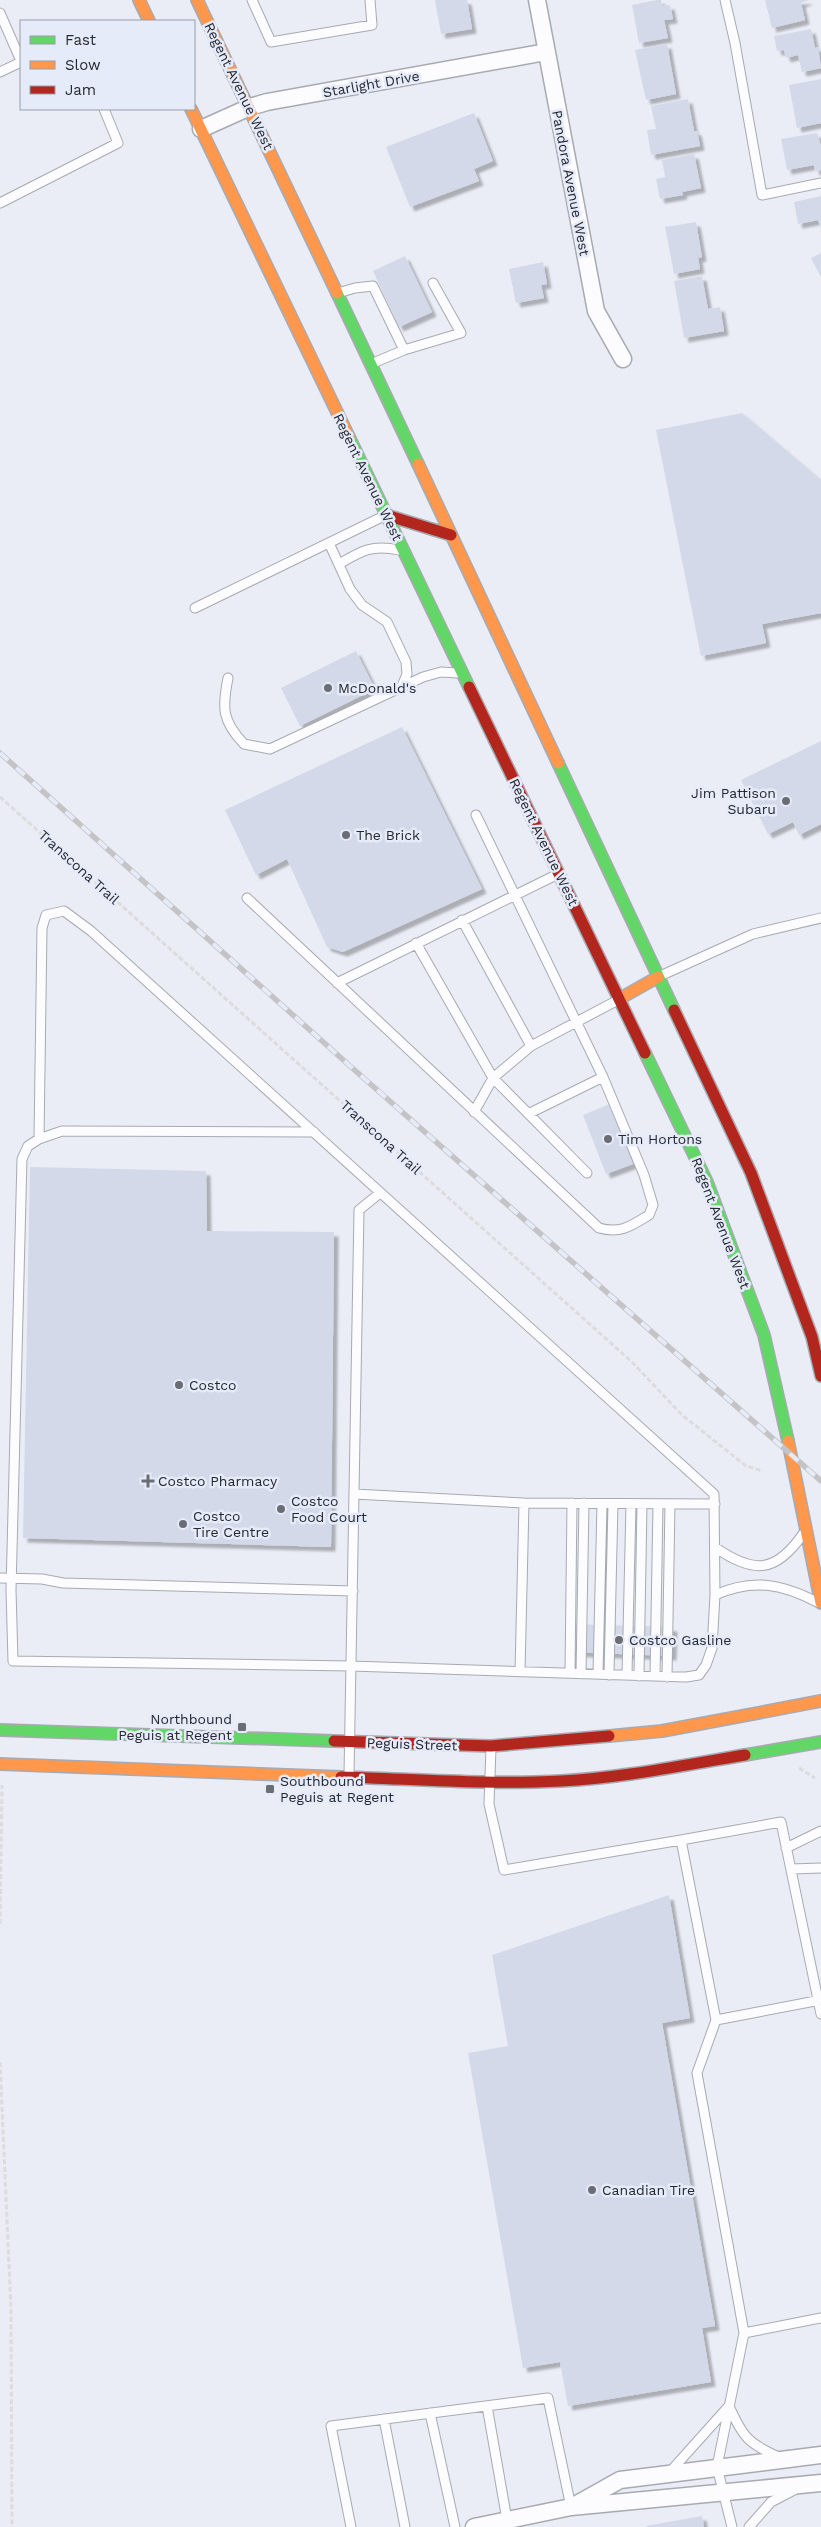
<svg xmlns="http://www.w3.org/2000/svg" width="821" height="2527" viewBox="0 0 821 2527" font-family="'Work Sans',sans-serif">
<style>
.building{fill:#d4d9ea;filter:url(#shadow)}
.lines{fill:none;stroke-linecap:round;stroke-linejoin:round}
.lane-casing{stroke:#a8aab1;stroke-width:11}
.street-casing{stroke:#a8aab1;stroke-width:19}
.fast-casing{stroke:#a8aab1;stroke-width:14}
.slow-casing{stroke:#a8aab1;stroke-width:14}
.jam-casing{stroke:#a8aab1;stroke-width:14}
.path{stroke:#dbdcde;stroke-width:3;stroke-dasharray:5 2.5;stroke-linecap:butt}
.lane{stroke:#fcfcfe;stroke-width:9}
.street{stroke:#fcfcfe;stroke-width:16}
.fast{stroke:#63d668;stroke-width:11}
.slow{stroke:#ff974d;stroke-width:11}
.jam{stroke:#b3261e;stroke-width:11}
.rail-casing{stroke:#c4c4c6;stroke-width:5.5}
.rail{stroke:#e6ebfa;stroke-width:4;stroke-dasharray:11;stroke-linecap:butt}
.poi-dot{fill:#6b6d74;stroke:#e6ebfa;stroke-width:2}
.labels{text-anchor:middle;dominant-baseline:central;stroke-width:5;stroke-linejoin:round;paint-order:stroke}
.street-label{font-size:14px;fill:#26282e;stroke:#e6ebfa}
.poi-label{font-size:14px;fill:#26282e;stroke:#e6ebfa;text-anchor:start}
</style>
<defs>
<filter id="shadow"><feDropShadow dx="4.5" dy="4.5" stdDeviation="1" flood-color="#0004"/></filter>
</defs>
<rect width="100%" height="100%" fill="#eaedf6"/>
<!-- building -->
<path class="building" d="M435,0H467L472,29L441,34Z
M657,0H661L662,6L670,5L673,19L664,20L668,38L639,43L632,5Z
M765,0H809L801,3L805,20L772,28Z
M811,29L815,48L818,47L821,68L802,72L798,55L786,58L784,50L777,51L774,36Z
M667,44L676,94L646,100L635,50Z
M821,79V123L797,128L789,85Z
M688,99L694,131H697L700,146L651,155L647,130L656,129L651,106Z
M474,113L493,161L474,169L479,181L410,207L386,147Z
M817,133L821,146V170L815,171L814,165L787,170L781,139Z
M694,154L701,188L682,192L683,195L660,199L656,179L665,177L662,160Z
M821,196V229L818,220L798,224L794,202Z
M696,222L702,257L698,258L700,269L674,274L665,227Z
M821,253V277L811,258Z
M405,256L432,312L399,327L373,271Z
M543,262L547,284L541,285L544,298L516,303L509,269Z
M702,276L708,309L720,307L724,331L684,338L674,281Z
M742,413L821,480V613L762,624L766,643L701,656L656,430Z
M356,651L375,689L300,726L281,688Z
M402,727L482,889L343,952L327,947L287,859L256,875L225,810Z
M821,741V824L799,835L793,822L768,834L741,780Z
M610,1104L633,1164L606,1174L583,1115Z
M30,1167L206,1171L207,1231L334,1232L331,1547L23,1538Z
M567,1624L673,1627L672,1656L566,1652Z
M669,1895L690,2018L662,2023L715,2326L702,2328L711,2382L568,2406L560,2362L523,2368L468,2053L508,2046L492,1955Z
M702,2516L704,2527H647L646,2526Z"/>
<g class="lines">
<!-- lane casing -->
<g class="lane-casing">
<path id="lane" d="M252,0L271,42L372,25L370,0
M725,0L735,43L762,195L821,183
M0,13L21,61
M0,72L21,62
M0,203L118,143L104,109
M338,293L355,288L373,286L404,350
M371,364L404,350L461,333L433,283
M329,543L350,589L362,605L387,622L406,662L407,674L402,686
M339,564C361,551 372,544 399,550
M195,608L386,515
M228,678C222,708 222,721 244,744L270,749L423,677L441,672L458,673
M247,898L599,1228C621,1234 631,1226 649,1215L653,1205L644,1175L603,1077L476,815
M64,911L91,931L714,1494L715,1595L712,1648L706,1665L699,1675L686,1677L351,1666L13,1661L11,1590L22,1159L28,1146L39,1139L42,928L46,915Z
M462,920L531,1046
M416,943L493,1078L587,1173
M660,976L753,934L821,918
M337,983L558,874
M474,1112L493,1078L531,1046L618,1000
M530,1113L603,1077
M39,1139L62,1131L314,1132
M354,1494L524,1503L715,1504
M716,1548C754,1574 776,1573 803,1534
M0,1578L42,1579L63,1583L353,1591
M715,1595C753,1578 782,1584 817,1602
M520,1672L524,1503
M570,1673L572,1503
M581,1674L584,1503
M598,1674L602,1504
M609,1675L613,1504
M627,1675L631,1504
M639,1676L642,1504
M655,1676L658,1504
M667,1677L670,1504
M491,1748L489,1804L504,1870L681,1840L716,2020L697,2073L744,2333L717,2467L732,2527
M349,1775L359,1210L380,1193
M681,1840L781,1822L821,2014
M786,1848L821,1831
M791,1869L821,1868
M716,2020L821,2000
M744,2333L821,2318
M487,2406L507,2520
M729,2406C743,2438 749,2444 781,2458
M430,2413L455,2527
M384,2419L405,2527
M669,2473L729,2406
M351,2527L331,2426L548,2398L571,2507
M749,2527L771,2502L794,2490"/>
</g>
<!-- street casing -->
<g class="street-casing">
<path id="street" d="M537,0L596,311L623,359
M201,129L250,107L267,102L546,52
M577,2504L620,2480L821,2455
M474,2527L571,2507L821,2483"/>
</g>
<!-- fast casing -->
<g class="fast-casing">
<path id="fast" d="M337,293L418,464
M349,437L469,687
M558,763L674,1010
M645,1053L707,1182L764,1335L788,1441
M0,1730L334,1741
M745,1755L821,1742"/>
</g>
<!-- slow casing -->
<g class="slow-casing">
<path id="slow" d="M139,0L149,21
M197,0L337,293
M191,109L349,437
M418,464L558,763
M619,999L658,977
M788,1441L821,1603
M609,1736L662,1731L821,1701
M0,1764L341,1777"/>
</g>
<!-- jam casing -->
<g class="jam-casing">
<path id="jam" d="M386,515L451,535
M469,687L645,1053
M674,1010L751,1173L812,1337L821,1376
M334,1741L491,1746L609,1736
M341,1777C414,1779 488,1785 561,1781C623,1778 684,1765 745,1755"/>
</g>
<!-- path -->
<path class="path" d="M0,797L632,1362L682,1415L746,1466L763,1471
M799,1768L815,1778
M0,1924L2,1785
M0,2062L11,2310L12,2527"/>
<!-- lane -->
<use href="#lane" class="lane"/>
<!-- street -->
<use href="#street" class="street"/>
<!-- fast -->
<use href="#fast" class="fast"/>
<!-- slow -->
<use href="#slow" class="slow"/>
<!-- jam -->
<use href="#jam" class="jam"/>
<!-- rail casing -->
<g class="rail-casing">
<path id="rail" d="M0,753L350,1066L821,1481"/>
</g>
<!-- rail -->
<use href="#rail" class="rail"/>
</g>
<!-- markers -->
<g class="poi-dot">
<circle cx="328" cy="688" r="5"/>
<circle cx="786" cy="801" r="5"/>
<circle cx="346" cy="835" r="5"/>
<circle cx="608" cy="1139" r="5"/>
<circle cx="179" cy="1385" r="5"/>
<path d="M145.5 1473.5h5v5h5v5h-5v5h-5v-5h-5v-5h5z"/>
<circle cx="281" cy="1509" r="5"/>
<circle cx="183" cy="1524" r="5"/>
<circle cx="619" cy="1640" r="5"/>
<rect x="237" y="1722" width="10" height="10" rx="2.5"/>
<rect x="265" y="1784" width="10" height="10" rx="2.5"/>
<circle cx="592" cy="2190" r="5"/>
</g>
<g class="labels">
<!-- street labels -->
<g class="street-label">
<text transform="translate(371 84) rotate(-10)">Starlight Drive</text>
<text transform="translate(239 86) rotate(64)">Regent Avenue West</text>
<text transform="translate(571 183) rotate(79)">Pandora Avenue West</text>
<text transform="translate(368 477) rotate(64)">Regent Avenue West</text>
<text transform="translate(544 842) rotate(64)">Regent Avenue West</text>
<text transform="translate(79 867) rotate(42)">Transcona Trail</text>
<text transform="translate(381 1137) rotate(42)">Transcona Trail</text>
<text transform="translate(721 1223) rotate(69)">Regent Avenue West</text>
<text transform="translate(412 1744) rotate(2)">Peguis Street</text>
</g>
<!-- poi labels -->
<g class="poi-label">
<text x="338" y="688">McDonald's</text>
<text x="776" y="793" text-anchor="end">Jim Pattison<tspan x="776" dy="16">Subaru</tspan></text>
<text x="356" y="835">The Brick</text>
<text x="618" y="1139">Tim Hortons</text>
<text x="189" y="1385">Costco</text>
<text x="158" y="1481">Costco Pharmacy</text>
<text x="291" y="1501">Costco<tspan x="291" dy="16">Food Court</tspan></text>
<text x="193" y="1516">Costco<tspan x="193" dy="16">Tire Centre</tspan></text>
<text x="629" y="1640">Costco Gasline</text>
<text x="232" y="1719" text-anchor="end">Northbound<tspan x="232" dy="16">Peguis at Regent</tspan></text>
<text x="280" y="1781">Southbound<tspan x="280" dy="16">Peguis at Regent</tspan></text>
<text x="602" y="2190">Canadian Tire</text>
</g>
</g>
<!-- legend -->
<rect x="20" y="20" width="175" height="90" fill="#e6ebfa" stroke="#999da8"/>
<rect x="30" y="36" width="25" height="8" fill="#63d668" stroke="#999da8"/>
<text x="65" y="45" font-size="15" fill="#26282e">Fast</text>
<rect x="30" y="61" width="25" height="8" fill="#ff974d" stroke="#999da8"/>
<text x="65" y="70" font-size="15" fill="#26282e">Slow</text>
<rect x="30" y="86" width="25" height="8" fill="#b3261e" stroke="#999da8"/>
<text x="65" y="95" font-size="15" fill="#26282e">Jam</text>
</svg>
